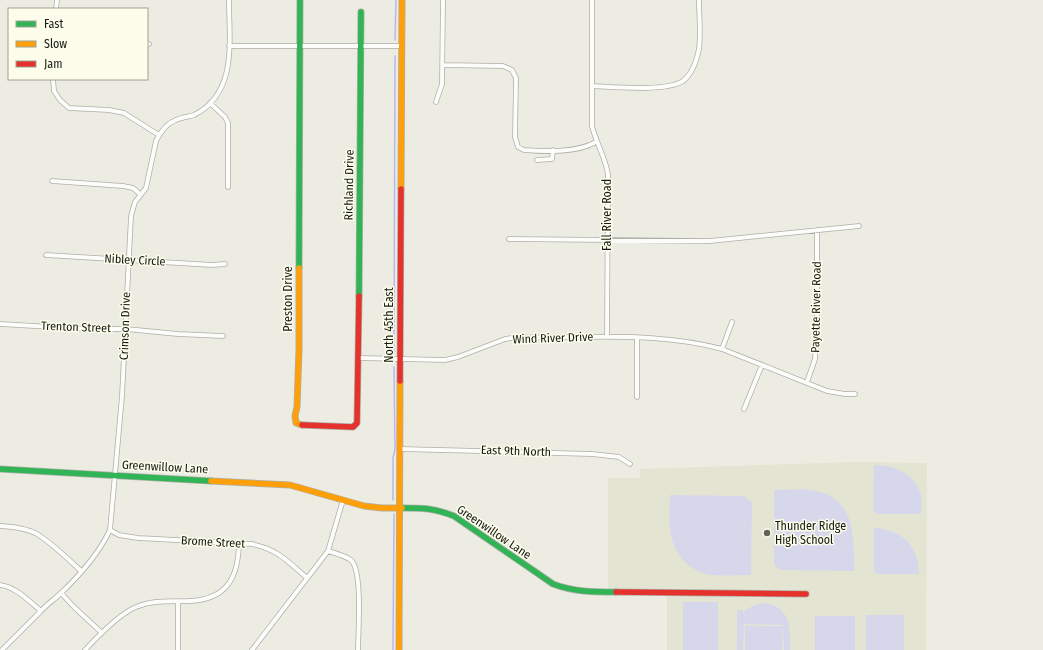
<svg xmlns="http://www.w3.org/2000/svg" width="1043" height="650" viewBox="0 0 1043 650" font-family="'Fira Sans Condensed',sans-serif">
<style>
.built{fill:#e3e4d2}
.green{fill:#d7d7ec}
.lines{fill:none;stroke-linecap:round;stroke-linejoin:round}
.stream{stroke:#bbb6ee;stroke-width:1.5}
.street-casing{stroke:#aeafa7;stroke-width:5.5}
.fast-casing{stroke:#aeafa7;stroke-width:7}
.slow-casing{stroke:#aeafa7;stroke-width:7}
.jam-casing{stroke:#aeafa7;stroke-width:7}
.street{stroke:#fcfcfb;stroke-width:4}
.fast{stroke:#30b455;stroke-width:5.5}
.slow{stroke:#ff9f0a;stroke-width:5.5}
.jam{stroke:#e5322d;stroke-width:5.5}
.poi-dot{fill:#62625b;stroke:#fcfeeb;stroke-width:1.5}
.labels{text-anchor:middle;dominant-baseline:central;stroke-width:3;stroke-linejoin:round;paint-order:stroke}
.street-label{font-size:12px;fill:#171812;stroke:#fcfeeb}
.poi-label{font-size:12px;fill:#171812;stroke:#fcfeeb;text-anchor:start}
</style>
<rect width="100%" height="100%" fill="#ecece2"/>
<!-- built -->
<path class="built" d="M856,462L927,463L926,650H667V589L608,588V478H640V469Z"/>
<!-- green -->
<path class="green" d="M874,465C894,465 915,473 921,495C922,501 921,508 921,514H877L873,510Z
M774,490C786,490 799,489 811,490C856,497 854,535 854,571L780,570L774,564Z
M670,495L744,496L752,503L751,575C739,575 726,576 713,575C689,573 672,552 670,529C669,518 670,506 670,495Z
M874,528C902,529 919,546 919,574H876L874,571Z
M683,602H718V650H683Z
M765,603C792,608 790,628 790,650H784L783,625L744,624L743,650H737V610H743V613C749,607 756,604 765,603Z
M866,615H904V650H866Z
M815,616H855V650H815Z
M745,626H783L782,650H745Z"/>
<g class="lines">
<!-- stream -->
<path class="stream" d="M395,40L396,0
M394,353L395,56
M393,500V458L395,449L394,367
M393,650L394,514"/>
<!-- street casing -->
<g class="street-casing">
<path id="street" d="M592,0V126C596,143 606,158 608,175L607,336
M56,9L57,0
M147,44H149
M229,46H402
M443,65L503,66L512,70L516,78L515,137L518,147L524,150C547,152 576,153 596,142
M53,79L54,91L60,100L69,108L109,110L124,113L159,135
M592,86C613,87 666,92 683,81C692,74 697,59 699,49C701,33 699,16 699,0
M436,102L442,84L443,0
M210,103L225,117L228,123V187
M537,160L552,159L553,150
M52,181L123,186L133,188L141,195
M509,239L710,241L859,226
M46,255L212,265L225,264
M0,324L87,329H126L178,334L223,336
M722,349L732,322
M359,358L445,360L458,357L505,339L512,338C536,337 559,337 582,337C629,336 677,337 722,349L827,391L845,394H855
M807,382L815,359L817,319V230
M637,397V337
M744,409L762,365
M400,449L592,454L619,457L630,464
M0,526C12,527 26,528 37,534C53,544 67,558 81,571
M110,530L119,535L138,538L252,544C279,550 287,561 307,578
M328,551C335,553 345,556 351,560C363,571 358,633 358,650
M0,585C16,587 29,601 41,611
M61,593L74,607L102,633
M2,650C15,637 28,624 41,611C47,604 55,599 61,593C80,575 99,553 110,530L122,396L131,216L135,202L146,188L156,141C160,133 167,123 176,120C182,117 188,117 194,115C238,93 229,41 229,0
M85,650C98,636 119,614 136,607C154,599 172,602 190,601C227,599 238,578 239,544
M178,650V601
M252,650L328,551L343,500"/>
</g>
<!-- fast casing -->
<g class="fast-casing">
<path id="fast" d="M299,268L300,0
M359,296L361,12
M0,469L211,481
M402,508C423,508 434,508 454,516L553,584C574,592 594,592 616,592"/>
</g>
<!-- slow casing -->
<g class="slow-casing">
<path id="slow" d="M401,189L402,0
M299,268V349L297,407L295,416L296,423L302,425
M211,481L290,485L364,506L382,508H402
M399,650L400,381"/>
</g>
<!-- jam casing -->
<g class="jam-casing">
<path id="jam" d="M400,381L401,189
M302,425L353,427L357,423L359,296
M616,592L806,594"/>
</g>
<!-- street -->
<use href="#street" class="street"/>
<!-- fast -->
<use href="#fast" class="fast"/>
<!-- slow -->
<use href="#slow" class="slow"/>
<!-- jam -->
<use href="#jam" class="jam"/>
</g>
<!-- markers -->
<circle class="poi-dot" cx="767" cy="533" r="4"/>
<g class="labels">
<!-- street labels -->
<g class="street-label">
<text transform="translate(349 185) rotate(-89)">Richland Drive</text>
<text transform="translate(607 215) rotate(-90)">Fall River Road</text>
<text transform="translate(135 260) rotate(3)">Nibley Circle</text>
<text transform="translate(288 299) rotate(-90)">Preston Drive</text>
<text transform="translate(816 307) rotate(-89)">Payette River Road</text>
<text transform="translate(389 325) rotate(-90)">North 45th East</text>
<text transform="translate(125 326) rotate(-88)">Crimson Drive</text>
<text transform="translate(76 327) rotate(2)">Trenton Street</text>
<text transform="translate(553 338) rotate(-2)">Wind River Drive</text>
<text transform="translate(516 451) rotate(2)">East 9th North</text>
<text transform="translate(165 467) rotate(3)">Greenwillow Lane</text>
<text transform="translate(494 532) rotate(34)">Greenwillow Lane</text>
<text transform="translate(213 542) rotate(3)">Brome Street</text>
</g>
<!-- poi labels -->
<g class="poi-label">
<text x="775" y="526">Thunder Ridge<tspan x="775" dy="14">High School</tspan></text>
</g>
</g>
<!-- legend -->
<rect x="8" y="8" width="140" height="72" fill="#fcfeeb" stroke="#a0a294"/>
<rect x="16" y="21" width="20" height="6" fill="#30b455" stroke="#a0a294"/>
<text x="44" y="28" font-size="12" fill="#171812">Fast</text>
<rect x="16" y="41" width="20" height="6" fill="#ff9f0a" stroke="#a0a294"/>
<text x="44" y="48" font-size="12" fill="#171812">Slow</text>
<rect x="16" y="61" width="20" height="6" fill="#e5322d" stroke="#a0a294"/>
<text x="44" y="68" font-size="12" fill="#171812">Jam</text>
</svg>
